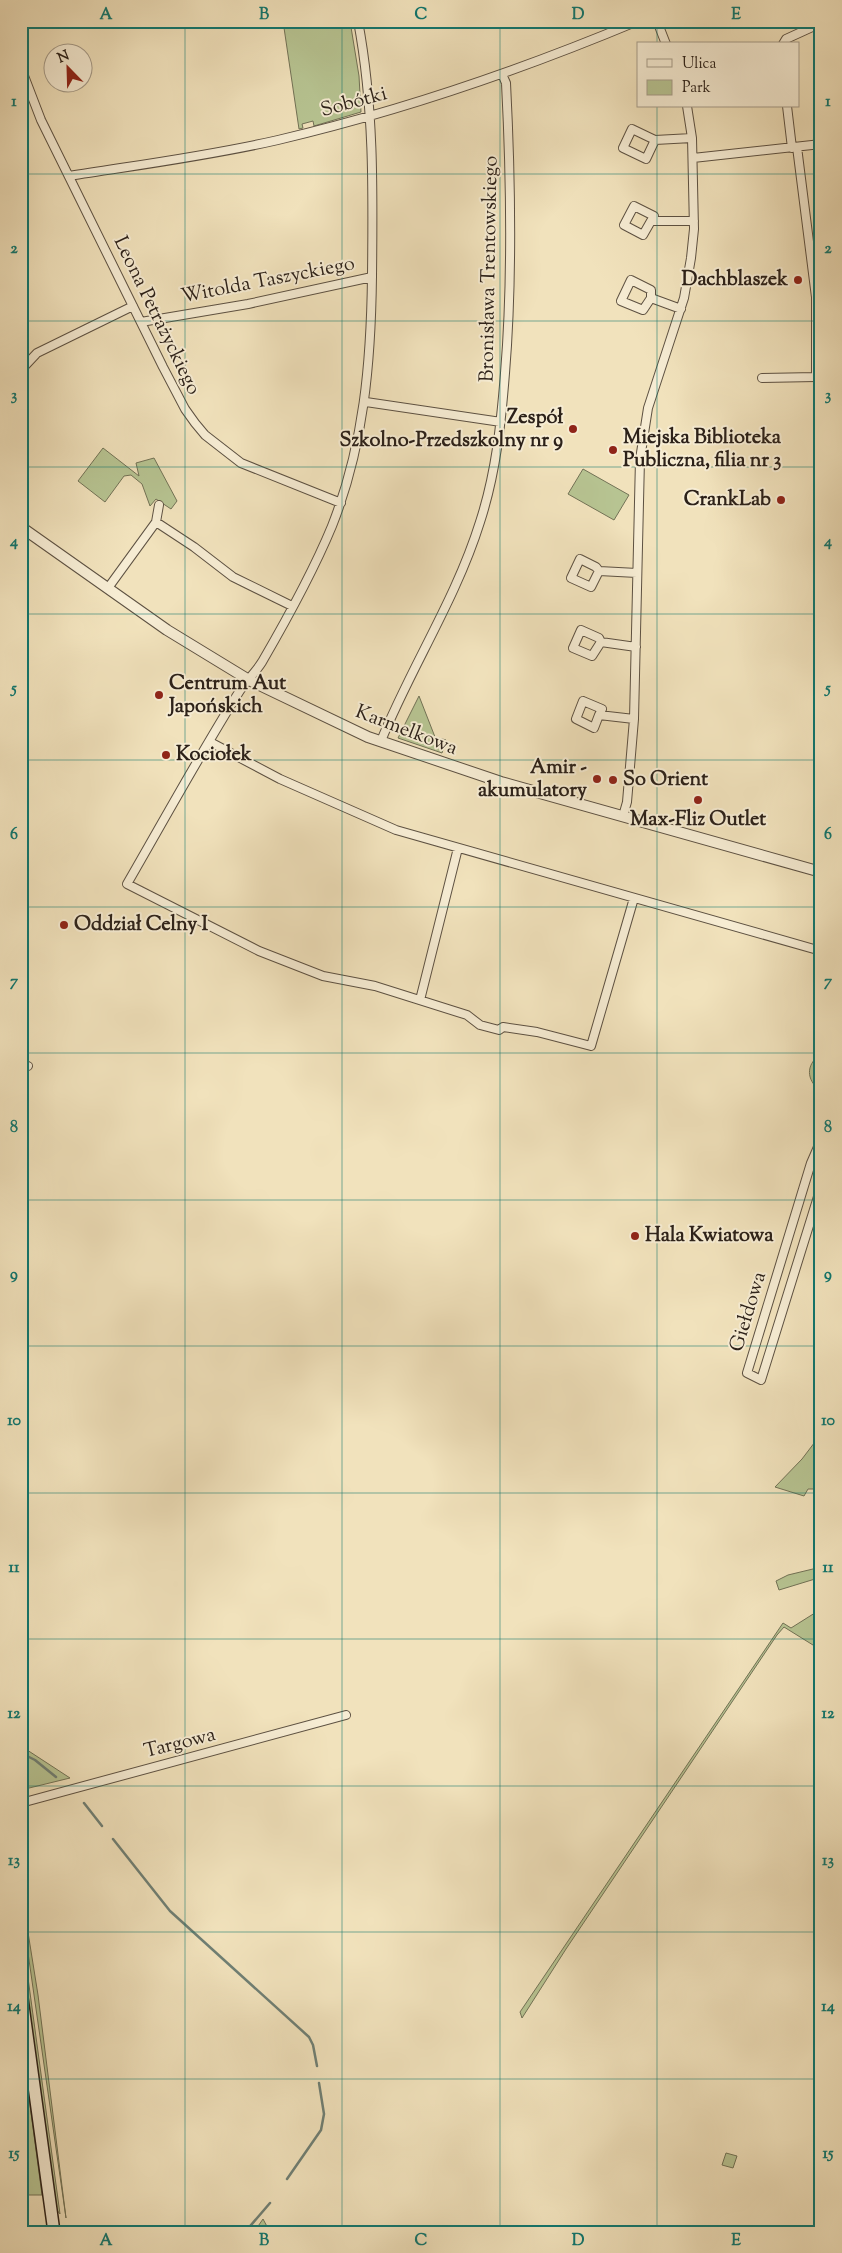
<svg xmlns="http://www.w3.org/2000/svg" width="842" height="2253" viewBox="0 0 842 2253" font-family="'Sorts Mill Goudy',serif">
<style>
.green{fill:#b7c492;stroke:#727256}
.lines{fill:none;stroke-linecap:round;stroke-linejoin:round}
.stream{stroke:#6f7f74;stroke-width:2.5}
.minor-casing{stroke:#5d5142;stroke-width:10}
.tertiary-casing{stroke:#5d5142;stroke-width:12}
.secondary-casing{stroke:#2c2119;stroke-width:14}
.minor{stroke:#f6ecd3;stroke-width:8}
.tertiary{stroke:#f6ecd3;stroke-width:10}
.secondary{stroke:#f6ecd3;stroke-width:11}
.grid{fill:none;stroke:#0f766e;stroke-width:1;stroke-opacity:0.55}
.poi-dot{fill:#8f2418;stroke:#f6ecd3;stroke-width:2}
.labels{text-anchor:middle;dominant-baseline:central;stroke-width:4;stroke-linejoin:round;paint-order:stroke}
.street-label{font-size:20px;fill:#2c2119;stroke:#f6ecd3}
.poi-label{font-size:20px;font-weight:bold;fill:#2c2119;stroke:#f6ecd3;text-anchor:start}
.neatline{fill:none;stroke:#0f766e;stroke-width:2}
.grid-label{font-size:16px;text-anchor:middle;font-weight:bold;fill:#0f766e}
</style>
<rect width="100%" height="100%" fill="#f1e2bc"/>
<filter id="stains"><feTurbulence type="fractalNoise" baseFrequency=".004" numOctaves="4"/><feColorMatrix values="0 0 0 0 .2 0 0 0 0 .09 0 0 0 0 .02 0 0 0 .5 -.17"/></filter>
<radialGradient id="worn" r=".72"><stop offset=".6" stop-color="#630" stop-opacity="0"/><stop offset="1" stop-color="#630" stop-opacity=".3"/></radialGradient>
<!-- green -->
<path class="green" d="M283,21H350L359,76L361,112L314,126L313,121L302,124L303,128L299,129Z
M103,448L139,476L136,463L154,458L177,501L171,509L156,499L150,506L142,484L131,475L124,476L105,502L78,481Z
M583,469L629,495L614,520L568,494Z
M419,696L435,737L446,740L442,753L398,738Z
M817,1057L821,1068V1091C808,1082 805,1068 817,1057Z
M821,1434V1489H808L804,1496L775,1487L802,1459Z
M817,1568L821,1569V1650L784,1627L777,1635L566,1949L522,2018L520,2012L783,1623L791,1628L818,1611L815,1579L779,1590L776,1581L788,1575Z
M21,1746L70,1778L21,1790Z
M23,1901L38,1995L66,2218L26,1939Z
M21,1927L23,1941L60,2214L56,2209L21,1950Z
M21,2038L42,2195H21Z
M726,2153L737,2156L733,2168L722,2165Z
M263,2219L270,2232H254Z"/>
<g class="lines">
<!-- stream -->
<path class="stream" d="M21,1753L35,1760L56,1777
M84,1803L102,1826
M113,1839L170,1911L309,2037L313,2045L317,2066
M287,2179L321,2130L324,2114L319,2083
M245,2232L270,2203"/>
<!-- minor casing -->
<g class="minor-casing">
<path id="minor" d="M358,21C374,106 373,190 372,276C371,362 364,445 332,526C313,572 287,619 262,662C255,673 246,681 239,692C200,754 164,820 127,884L259,951L323,976L375,986L467,1015L480,1025L499,1030L503,1027L537,1032L591,1046L634,898
M657,21L666,44
M783,44L786,39L821,23
M21,68L41,120L163,367L185,409L195,423L205,435L241,463L341,503
M787,106L792,148
M655,140L646,159L623,148L632,129L655,140L692,138
M693,158L821,144
M69,176C138,165 209,156 278,140C401,111 521,70 638,21
M651,221L643,235L624,225L634,206L654,216L651,221H694
M651,298L643,310L621,301L631,280L651,290V298L681,309
M141,322L248,304L372,277
M21,370L37,353L133,306
M762,378L816,377V297L797,147
M366,402L501,422
M156,522L159,505
M599,571L591,587L571,578L580,559L596,567L599,571L637,573
M108,588L156,522L194,547L233,577L292,606
M601,642L592,656L573,648L581,630L599,638L601,642L636,647
M599,715L594,728L576,719L583,701L602,709L599,715L634,719
M381,741C411,667 456,599 480,522C496,473 501,424 505,373C513,276 511,180 506,83L502,74
M210,742L280,779L396,830L821,951
M623,816L627,802L634,719L640,459L648,408L684,298L691,258L694,229L692,138L687,106
M420,1000L458,848
M21,1064L28,1066
M821,1140L811,1163L747,1373L761,1380L821,1187
M21,1803L346,1715"/>
</g>
<!-- tertiary casing -->
<g class="tertiary-casing">
<path id="tertiary" d="M21,21H23
M21,527L167,630L249,680L368,737L501,782L821,872"/>
</g>
<!-- secondary casing -->
<g class="secondary-casing">
<path id="secondary" d="M21,1991L54,2232"/>
</g>
<!-- minor -->
<use href="#minor" class="minor"/>
<!-- tertiary -->
<use href="#tertiary" class="tertiary"/>
<!-- secondary -->
<use href="#secondary" class="secondary"/>
</g>
<!-- grid -->
<path class="grid" d="M185,21V2232M342,21V2232M500,21V2232M657,21V44M657,106V2232M21,174H821M21,321H821M21,467H821M21,614H821M21,760H821M21,907H821M21,1053H821M21,1200H821M21,1346H821M21,1493H821M21,1639H821M21,1786H821M21,1932H821M21,2079H821"/>
<!-- markers -->
<g class="poi-dot">
<circle cx="798" cy="280" r="5"/>
<circle cx="573" cy="429" r="5"/>
<circle cx="613" cy="450" r="5"/>
<circle cx="781" cy="500" r="5"/>
<circle cx="159" cy="695" r="5"/>
<circle cx="166" cy="755" r="5"/>
<circle cx="597" cy="779" r="5"/>
<circle cx="613" cy="780" r="5"/>
<circle cx="698" cy="800" r="5"/>
<circle cx="64" cy="925" r="5"/>
<circle cx="635" cy="1236" r="5"/>
</g>
<g class="labels">
<!-- street labels -->
<g class="street-label">
<text transform="translate(354 103) rotate(-15)">Sobótki</text>
<text transform="translate(490 269) rotate(-89)">Bronisława Trentowskiego</text>
<text transform="translate(268 281) rotate(-11)">Witolda Taszyckiego</text>
<text transform="translate(156 316) rotate(64)">Leona Petrażyckiego</text>
<text transform="translate(406 731) rotate(21)">Karmelkowa</text>
<text transform="translate(749 1312) rotate(-73)">Giełdowa</text>
<text transform="translate(180 1744) rotate(-14)">Targowa</text>
</g>
<!-- poi labels -->
<g class="poi-label">
<text x="788" y="280" text-anchor="end">Dachblaszek</text>
<text x="563" y="418" text-anchor="end">Zespół<tspan x="563" dy="23">Szkolno-Przedszkolny nr 9</tspan></text>
<text x="623" y="438">Miejska Biblioteka<tspan x="623" dy="23">Publiczna, filia nr 3</tspan></text>
<text x="771" y="500" text-anchor="end">CrankLab</text>
<text x="169" y="684">Centrum Aut<tspan x="169" dy="23">Japońskich</tspan></text>
<text x="176" y="755">Kociołek</text>
<text x="587" y="768" text-anchor="end">Amir -<tspan x="587" dy="23">akumulatory</tspan></text>
<text x="623" y="780">So Orient</text>
<text x="698" y="820" text-anchor="middle">Max-Fliz Outlet</text>
<text x="74" y="925">Oddział Celny I</text>
<text x="645" y="1236">Hala Kwiatowa</text>
</g>
</g>
<!-- margin -->
<rect width="842" height="2253" fill="none" stroke="#f1e2bc" stroke-width="55"/>
<!-- legend -->
<rect x="637" y="42" width="162" height="65" fill="#f6ecd3" stroke="#a59b89"/>
<rect x="647" y="59" width="25" height="8" fill="#f6ecd3" stroke="#a59b89"/>
<text x="682" y="68" font-size="15" fill="#2c2119">Ulica</text>
<rect x="647" y="80" width="25" height="15" fill="#b7c492" stroke="#a59b89"/>
<text x="682" y="92" font-size="15" fill="#2c2119">Park</text>
<!-- north arrow -->
<g transform="translate(68 68) rotate(337)"><circle r="24" fill="#f6ecd3" stroke="#a59b89"/>
<path d="M0-4L9 19L0 12L-9 19Z" fill="#8f2418"/>
<text y="-8" font-size="14" font-weight="bold" text-anchor="middle" fill="#2c2119">N</text>
</g>
<rect x="28" y="28" width="786" height="2198" class="neatline"/>
<g class="grid-label">
<text x="106" y="19">A</text>
<text x="264" y="19">B</text>
<text x="421" y="19">C</text>
<text x="578" y="19">D</text>
<text x="736" y="19">E</text>
<text x="14" y="106">1</text>
<text x="828" y="106">1</text>
<text x="14" y="253">2</text>
<text x="828" y="253">2</text>
<text x="14" y="400">3</text>
<text x="828" y="400">3</text>
<text x="14" y="546">4</text>
<text x="828" y="546">4</text>
<text x="14" y="693">5</text>
<text x="828" y="693">5</text>
<text x="14" y="839">6</text>
<text x="828" y="839">6</text>
<text x="14" y="986">7</text>
<text x="828" y="986">7</text>
<text x="14" y="1132">8</text>
<text x="828" y="1132">8</text>
<text x="14" y="1279">9</text>
<text x="828" y="1279">9</text>
<text x="14" y="1425">10</text>
<text x="828" y="1425">10</text>
<text x="14" y="1572">11</text>
<text x="828" y="1572">11</text>
<text x="14" y="1718">12</text>
<text x="828" y="1718">12</text>
<text x="14" y="1865">13</text>
<text x="828" y="1865">13</text>
<text x="14" y="2011">14</text>
<text x="828" y="2011">14</text>
<text x="14" y="2158">15</text>
<text x="828" y="2158">15</text>
<text x="106" y="2245">A</text>
<text x="264" y="2245">B</text>
<text x="421" y="2245">C</text>
<text x="578" y="2245">D</text>
<text x="736" y="2245">E</text>
</g>
<rect width="100%" height="100%" filter="url(#stains)"/>
<rect width="100%" height="100%" fill="url(#worn)"/>
</svg>
